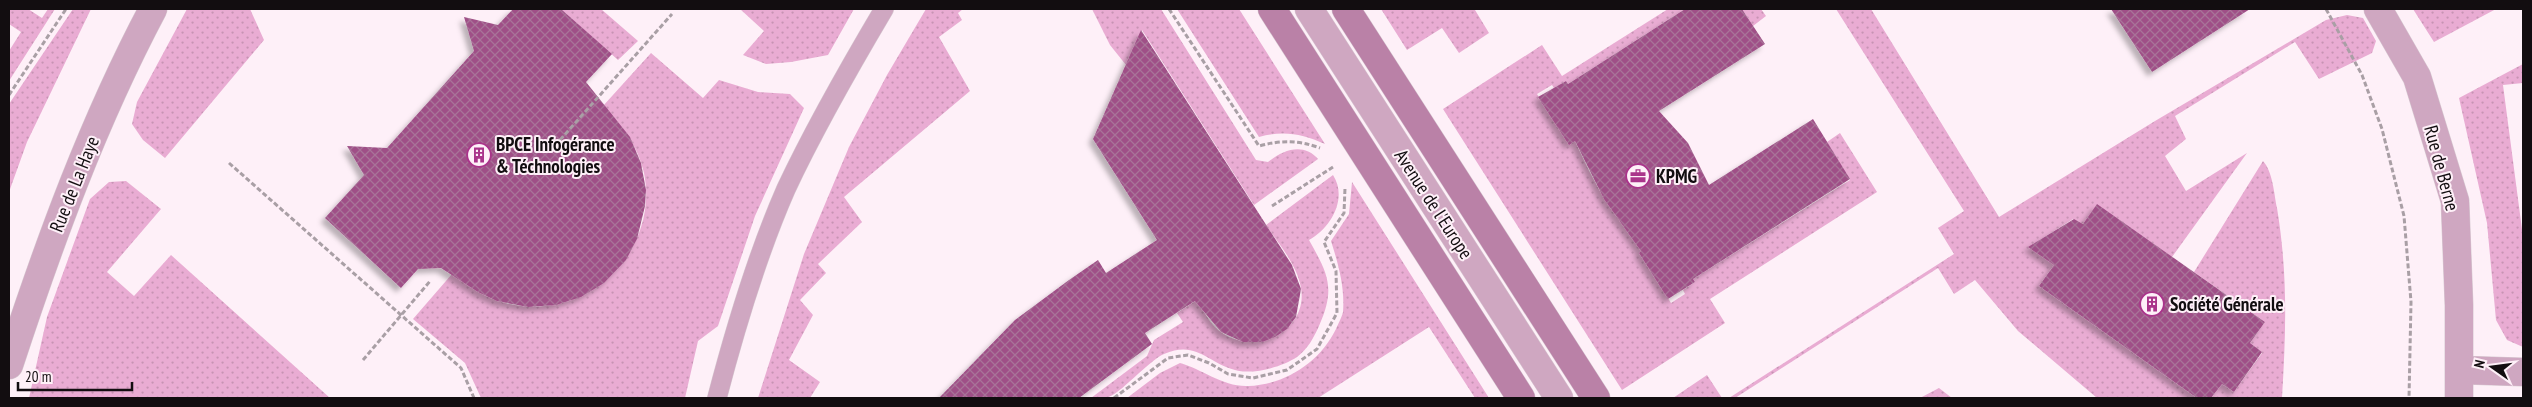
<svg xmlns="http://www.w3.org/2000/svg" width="2532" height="407" viewBox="0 0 2532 407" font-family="'PT Sans Narrow',sans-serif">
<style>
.grass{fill:url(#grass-dots)}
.building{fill:url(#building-cross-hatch);filter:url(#shadow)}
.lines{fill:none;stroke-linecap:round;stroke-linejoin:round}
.lane-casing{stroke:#d8ccd3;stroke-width:20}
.street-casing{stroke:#d8ccd3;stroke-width:29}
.secondary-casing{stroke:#d8ccd3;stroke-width:29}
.path{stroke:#a99fa5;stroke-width:3;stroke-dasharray:5 2.5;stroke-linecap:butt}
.lane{stroke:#cfa7c1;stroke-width:19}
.street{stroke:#cfa7c1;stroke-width:28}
.secondary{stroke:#ba81a7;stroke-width:28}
.labels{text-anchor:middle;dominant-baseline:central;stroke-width:4;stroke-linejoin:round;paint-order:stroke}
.poi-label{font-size:19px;font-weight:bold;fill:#120d10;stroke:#fef0f8;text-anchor:start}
.street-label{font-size:19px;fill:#120d10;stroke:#fef0f8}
</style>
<defs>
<pattern id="grass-dots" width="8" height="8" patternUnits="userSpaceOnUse" patternTransform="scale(1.25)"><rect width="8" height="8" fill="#e9acd3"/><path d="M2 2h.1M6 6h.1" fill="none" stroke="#c793b4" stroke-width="1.8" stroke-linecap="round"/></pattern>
<pattern id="building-cross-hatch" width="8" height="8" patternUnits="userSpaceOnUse" patternTransform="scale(1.25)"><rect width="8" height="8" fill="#9f4f87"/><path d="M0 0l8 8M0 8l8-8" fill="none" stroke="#a87398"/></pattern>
<filter id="shadow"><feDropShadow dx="-4.5" dy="4.5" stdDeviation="2.5" flood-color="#0004"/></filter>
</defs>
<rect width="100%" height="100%" fill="#fef0f8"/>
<!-- grass -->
<path class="grass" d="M9,9H28L42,18L48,9H55L9,81V51L21,32L9,24Z
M73,9H91L27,142L9,192V104Z
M187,9H250L264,40L165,158L143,140L132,124L137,102Z
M561,9H601L638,41L618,60Z
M740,9H854L828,55L791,62L766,64L743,55L764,31Z
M926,9H963L958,13L962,20L939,37L970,91L844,197L862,222L818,264L826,273L800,300L813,315L789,360L820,382L810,398H758L804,254L849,147L887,75Z
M1092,9H1161L1256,160L1268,162C1283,150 1303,142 1318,159L1254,205L1142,30L1126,65L1110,45Z
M1177,9H1239L1325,144C1302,134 1284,130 1259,137Z
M1381,9H1476L1475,10L1489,33L1459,53L1442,28L1407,50Z
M1668,9H1685L1568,84L1566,81L1554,88L1552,85L1537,94L1569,144L1575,141C1593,181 1612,218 1645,248L1639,253L1671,303L1685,294L1683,290L1695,282L1693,279L1850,180L1827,142L1840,133L1877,192L1710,299L1725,323L1622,390L1443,109L1542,45L1562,76Z
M1742,9H1761L1766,16L1753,26Z
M1836,9H1871L1999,217L2155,121L2326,20L2347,15L2363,18L2376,41L2372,53L2319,79L2295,42L2175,116L2186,139L2165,156L2186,191L2247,153L2172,257L2097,205L2083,224L2073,219L2029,247L2054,265L2039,286L2197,398H2097L2018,331L1975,280L1954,294L1938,268L1735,398H1729L1954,254L1938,228L1964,211Z
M2413,9H2496L2434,42Z
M651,53L703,98L719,80L758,92L790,94L804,108L755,216L718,326L698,341L685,398H481L465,363L413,319L452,274C469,286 485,298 505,303C583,324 660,254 644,173C638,146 622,125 603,106Z
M2523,64V83L2503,85L2523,237V347L2507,340L2496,320L2487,223L2459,98Z
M2263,161C2273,172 2274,194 2277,208C2288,275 2286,331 2282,398H2211L2222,384L2234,392L2262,353L2250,343L2265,322L2194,272Z
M1333,175C1348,198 1331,228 1309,240C1328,274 1336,288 1319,326C1314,337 1308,349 1297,357C1282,367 1253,375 1235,370C1207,363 1197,340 1164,354C1148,361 1120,395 1106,398C1102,399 1095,398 1091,398L1147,356L1154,340L1183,322L1177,313L1197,300C1205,314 1213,330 1229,337C1262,352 1308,328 1301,288C1297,265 1279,244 1266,225Z
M126,181L161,209L107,272L134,296L171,255L330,398H29L47,317L90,199L109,182Z
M1352,182L1489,398H1475L1429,327L1318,398H1127L1160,373L1180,363C1202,369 1223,387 1248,386C1285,385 1320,362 1336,329C1338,324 1342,317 1343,312C1345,287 1338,263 1331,241L1349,214Z
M1707,375L1722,398H1673Z
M1939,388L1952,398H1920Z"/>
<!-- building -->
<path class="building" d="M513,9H561L612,54L586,82L630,137L641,163L646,190L645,206L637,239L626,260L604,283L581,297L556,305L528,307L497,301L478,292L441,268L418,269L401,288L325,218L364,175L347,146L387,148L474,51L464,17L498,25Z
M1685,9H1742L1765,44L1659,111L1688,143L1709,185L1813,119L1850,179L1693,279L1695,282L1668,299L1639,253L1641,251L1604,199L1575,141L1569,145L1538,97L1566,81L1568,84Z
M2111,9H2250L2152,72Z
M1141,30L1292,265L1301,289L1296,317L1287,329L1275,337L1262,342H1243L1221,332L1195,301L1145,333L1152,344L1079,398H939L1015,320L1069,280L1098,260L1106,273L1157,240L1093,139Z
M2097,204L2265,322L2250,343L2262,352L2234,392L2222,384L2211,398H2197L2039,286L2054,265L2028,247L2074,219L2083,224Z"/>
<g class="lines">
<!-- lane casing -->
<g class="lane-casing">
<path id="lane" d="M717,398C735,329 757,255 786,189C815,127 849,68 884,9"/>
</g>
<!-- street casing -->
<g class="street-casing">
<path id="street" d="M1309,9L1559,398
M2378,9L2417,77L2455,201L2459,305V398
M9,365C49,243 93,122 153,9
M2460,370L2523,372"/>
</g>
<!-- secondary casing -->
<g class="secondary-casing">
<path id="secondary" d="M1272,9L1521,398
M1346,9L1596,398"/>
</g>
<!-- path -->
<path class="path" d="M1169,9L1259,146C1281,140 1298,140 1320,148
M2326,9L2362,75L2382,129L2404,216L2411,302L2409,398
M9,95L66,9
M560,140L672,14
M229,163L461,368L474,398
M1272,206L1333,167
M363,360L431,280
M1114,398L1168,358L1188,355L1209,363L1228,374L1253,378L1287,370L1317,349L1337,313L1336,271L1324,242L1344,213L1345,188"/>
<!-- lane -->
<use href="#lane" class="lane"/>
<!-- street -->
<use href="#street" class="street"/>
<!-- secondary -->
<use href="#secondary" class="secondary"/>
</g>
<!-- icons -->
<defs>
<g id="building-ring" transform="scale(1.25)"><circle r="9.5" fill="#fef0f8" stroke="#aa348b" stroke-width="1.5"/><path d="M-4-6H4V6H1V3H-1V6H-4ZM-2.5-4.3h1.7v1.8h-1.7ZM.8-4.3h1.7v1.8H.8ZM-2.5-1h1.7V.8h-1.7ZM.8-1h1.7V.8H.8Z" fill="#aa348b"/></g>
<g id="office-ring" transform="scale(1.25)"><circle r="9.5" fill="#fef0f8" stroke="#aa348b" stroke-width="1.5"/><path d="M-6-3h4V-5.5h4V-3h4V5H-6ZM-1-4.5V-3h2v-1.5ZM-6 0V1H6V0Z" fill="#aa348b"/></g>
</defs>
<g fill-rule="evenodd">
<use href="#building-ring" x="479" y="155"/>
<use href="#office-ring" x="1638" y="176"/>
<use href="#building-ring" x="2152" y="304"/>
</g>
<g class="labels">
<!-- poi labels -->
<g class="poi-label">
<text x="496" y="144">BPCE Infogérance<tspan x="496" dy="22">&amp; Téchnologies</tspan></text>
<text x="1656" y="176">KPMG</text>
<text x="2170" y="304">Société Générale</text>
</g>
<!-- street labels -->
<g class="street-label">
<text transform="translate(2442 168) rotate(75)">Rue de Berne</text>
<text transform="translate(74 184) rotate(-68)">Rue de La Haye</text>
<text transform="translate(1434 204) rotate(57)">Avenue de l'Europe</text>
</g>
</g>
<!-- border -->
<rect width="2532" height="407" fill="none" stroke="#120d10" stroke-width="20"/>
<!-- north arrow -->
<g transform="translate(2492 367) rotate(284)" stroke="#fef0f8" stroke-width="4" paint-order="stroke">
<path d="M0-4L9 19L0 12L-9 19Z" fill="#120d10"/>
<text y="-8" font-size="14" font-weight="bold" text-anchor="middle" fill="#120d10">N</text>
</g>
<!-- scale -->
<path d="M18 382v8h114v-8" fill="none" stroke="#120d10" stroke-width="2.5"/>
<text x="25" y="382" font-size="15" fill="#120d10" stroke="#fef0f8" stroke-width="4" paint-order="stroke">20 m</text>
</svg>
